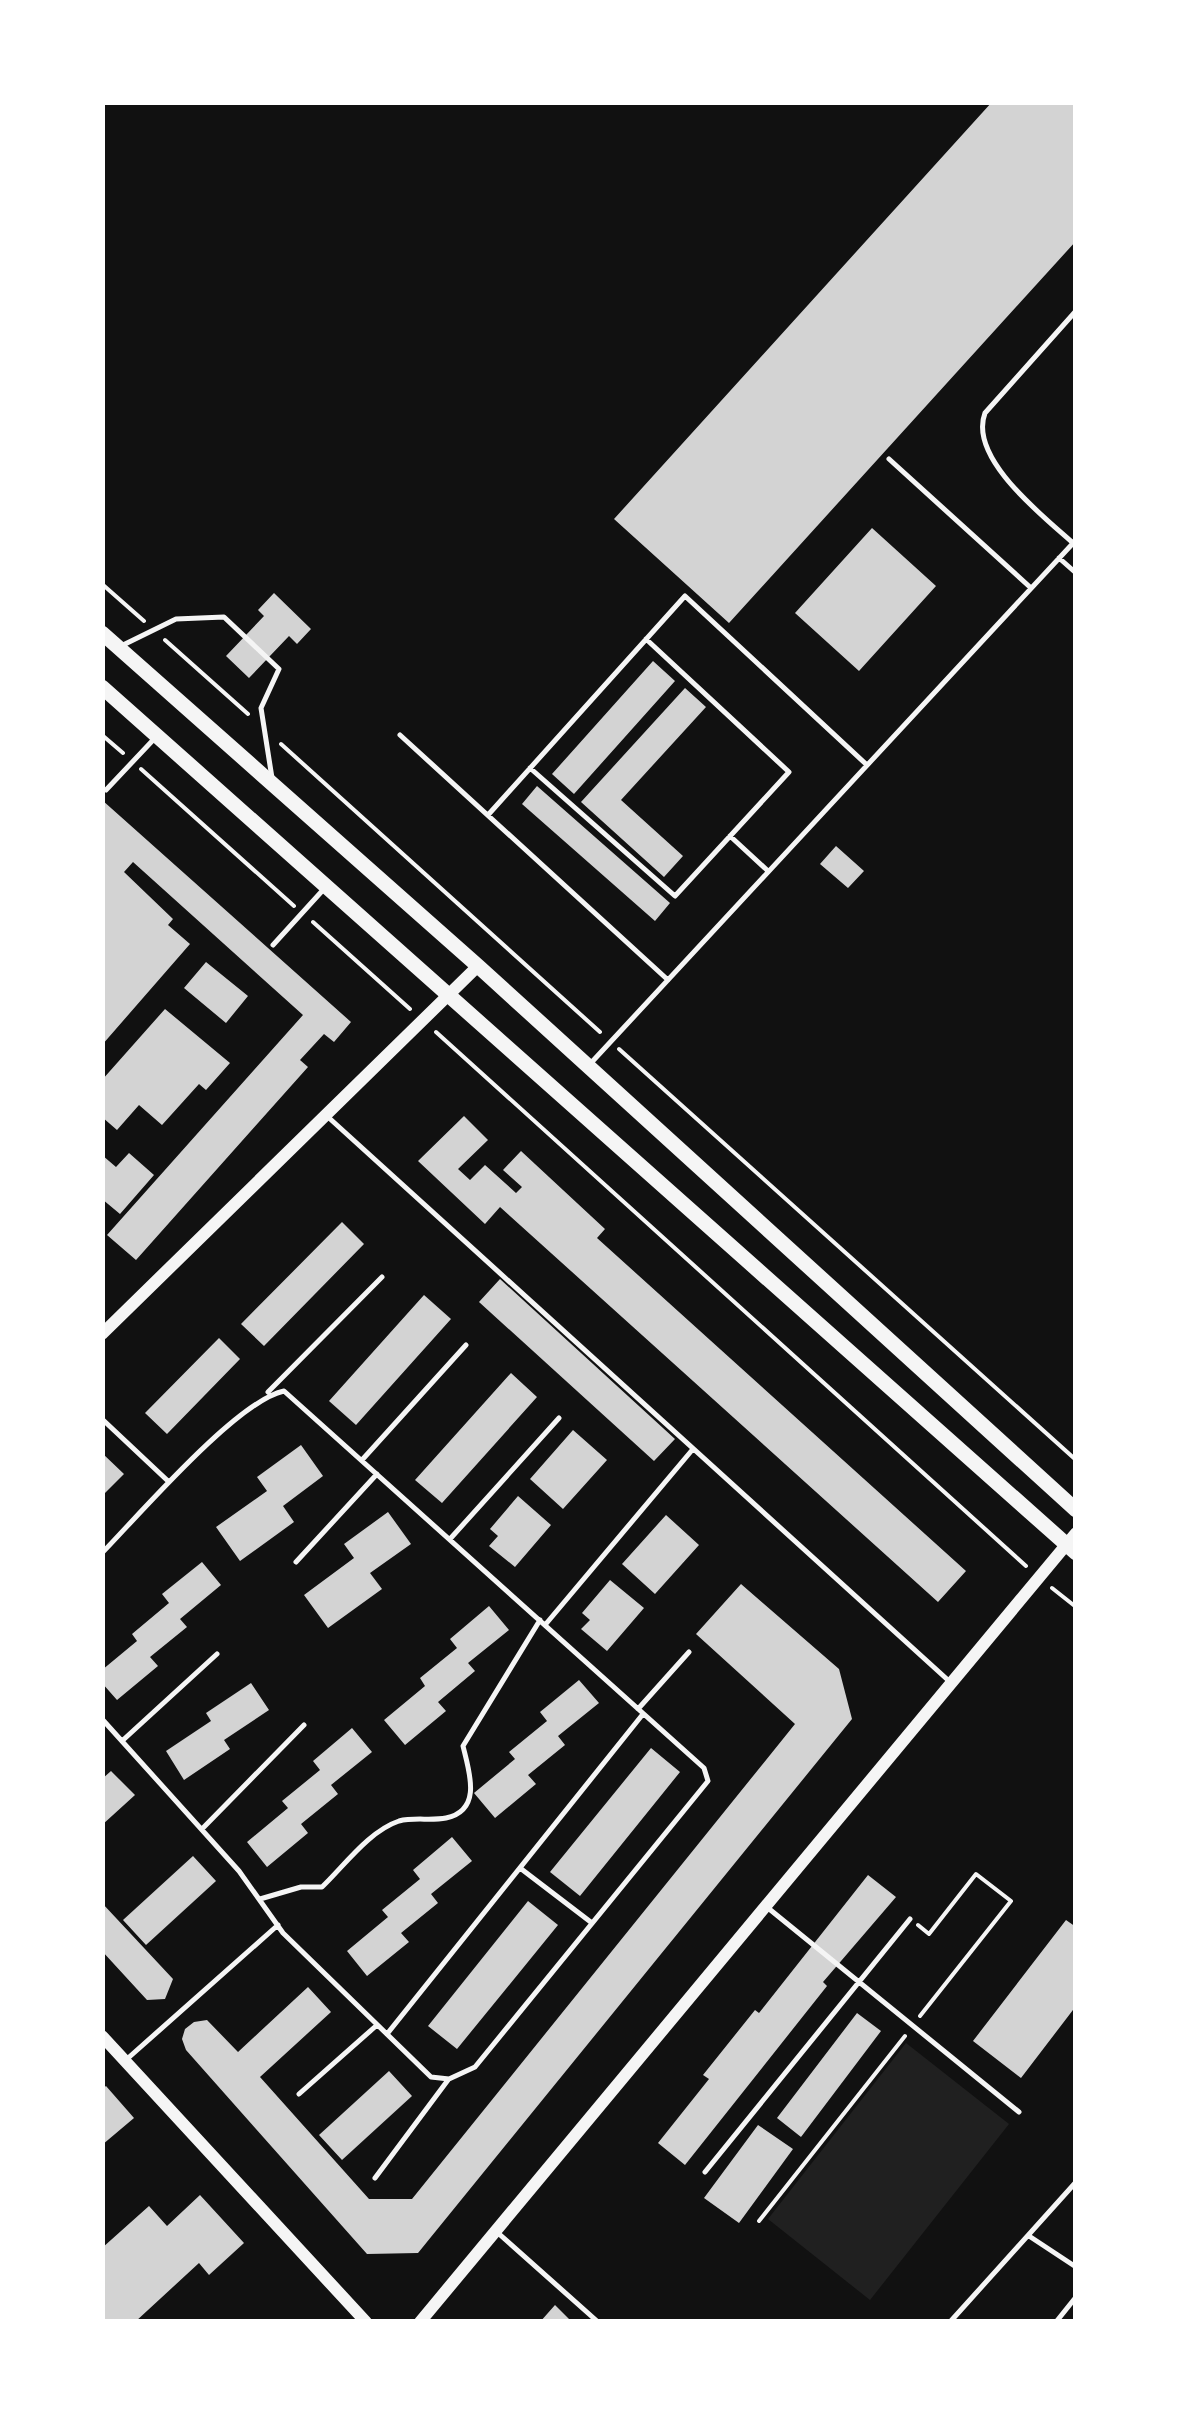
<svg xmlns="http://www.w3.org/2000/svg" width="1178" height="2424" viewBox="0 0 1178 2424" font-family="'Exo 2',sans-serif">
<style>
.green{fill:#202020}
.building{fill:#d3d3d3}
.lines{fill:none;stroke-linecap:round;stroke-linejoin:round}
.path{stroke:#f5f5f5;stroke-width:4}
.service{stroke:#f5f5f5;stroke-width:5}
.tertiary{stroke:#f5f5f5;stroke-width:12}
.primary{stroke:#f5f5f5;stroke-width:15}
</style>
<rect width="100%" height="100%" fill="#111"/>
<!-- green -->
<path class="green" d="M906,2043L1009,2124L870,2300L768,2219Z"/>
<!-- building -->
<path class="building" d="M992,102H1076V241L729,623L614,519Z
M872,528L936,586L859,671L795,613Z
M274,593L311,629L297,644L289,636L249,678L226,656L264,616L258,610Z
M653,661L675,681L574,794L552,774Z
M685,688L706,707L621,800L683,856L664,877L581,802Z
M537,786L670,903L655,921L522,804Z
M102,800L351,1022L334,1042L324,1034L300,1060L308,1067L136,1260L107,1235L303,1015L133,862L124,872L173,919L168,925L190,944L102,1045Z
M836,846L864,871L848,888L820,864Z
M206,962L248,996L226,1023L184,988Z
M165,1009L230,1063L206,1090L199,1084L162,1125L139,1105L117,1130L102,1117V1080Z
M464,1116L488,1140L458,1169L470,1180L485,1165L516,1193L522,1187L503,1170L521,1151L605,1229L597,1238L966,1571L938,1602L500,1207L485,1224L418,1161Z
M129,1153L154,1175L120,1214L102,1199V1155L116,1167Z
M342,1222L364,1244L264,1346L241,1324Z
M500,1279L675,1439L654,1461L479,1302Z
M424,1295L451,1319L356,1425L329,1401Z
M219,1338L240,1359L167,1434L145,1413Z
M511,1373L537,1397L442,1503L415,1480Z
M573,1430L607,1460L563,1509L530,1479Z
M301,1445L323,1476L283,1506L294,1522L240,1561L216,1527L267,1491L257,1477Z
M102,1453L124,1474L102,1496Z
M518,1496L551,1525L515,1567L489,1546L498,1536L490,1529Z
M388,1512L411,1544L370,1573L382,1589L328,1628L304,1595L354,1558L344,1544Z
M666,1515L699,1545L655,1594L622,1564Z
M202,1562L221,1585L180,1619L187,1627L150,1657L158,1666L117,1700L102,1683V1670L137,1641L132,1634L169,1603L162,1594Z
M610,1580L644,1608L607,1651L581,1629L590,1620L582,1613Z
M741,1584L839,1669L852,1719L418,2253L367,2254L186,2050L182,2039L185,2029L194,2022L207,2020L238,2052L308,1987L331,2012L260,2077L369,2199H412L795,1724L696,1634Z
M489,1606L509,1630L468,1663L475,1671L438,1702L446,1711L405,1745L384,1720L425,1686L420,1678L457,1648L450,1639Z
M579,1680L599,1703L558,1736L565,1745L528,1775L536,1784L495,1818L474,1793L515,1759L509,1752L547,1721L540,1712Z
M251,1683L269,1710L224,1740L230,1749L184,1780L166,1751L211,1721L206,1713Z
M352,1728L372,1752L331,1785L338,1794L301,1824L308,1833L267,1867L247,1842L288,1808L282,1801L320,1770L313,1761Z
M651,1748L680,1772L580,1896L550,1872Z
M111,1771L135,1795L102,1825V1779Z
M452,1837L472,1861L431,1894L438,1903L401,1933L409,1942L367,1976L347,1951L388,1917L382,1910L420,1879L413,1870Z
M193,1856L216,1881L146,1945L123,1920Z
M868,1875L896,1897L823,1982L827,1986L685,2165L658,2143L709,2079L703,2075L755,2010L759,2013Z
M528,1901L558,1925L457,2049L428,2026Z
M102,1903L173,1979L165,1999L147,2000L102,1951Z
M1066,1920L1076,1927V2006L1021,2078L973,2041Z
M857,2013L881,2031L801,2137L777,2118Z
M389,2071L412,2096L342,2160L319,2135Z
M106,2086L134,2118L102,2145V2089Z
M758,2125L793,2149L739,2223L704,2198Z
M200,2195L244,2243L209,2275L199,2263L135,2322H102V2248L149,2206L167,2226Z
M555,2305L572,2322H540Z"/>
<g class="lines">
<!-- path -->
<path class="path" d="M102,584L144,621
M165,640L248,714
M102,735L123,753
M281,744L600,1032
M141,769L294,906
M313,922L410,1009
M436,1032L1026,1566
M619,1049L1076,1460
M1052,1588L1076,1607
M918,1925L929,1934L976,1874L1011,1901L920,2016
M759,2221L905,2036"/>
<!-- service -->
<path class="service" d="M889,459L1031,588
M1073,543C1043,516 968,458 985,413L1075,312
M1059,558L1076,573
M121,646L176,619L224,617L279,669L261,708L272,778
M400,735L668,980
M530,768L675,896L789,772L646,639
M106,790L155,738
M488,815L685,596L867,765
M730,836L768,871
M273,945L323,890
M590,1064L1076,540
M328,1117L949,1681
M268,1392L382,1277
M102,1419L169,1482
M362,1460L466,1345
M450,1539L559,1418
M102,1553C140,1514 237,1401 284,1391L704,1768L708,1781L475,2067L449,2079L431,2077L283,1933L239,1871L102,1719
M296,1562L377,1474
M545,1625L693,1449
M638,1709L689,1652
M122,1741L217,1654
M202,1829L304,1725
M520,1868L592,1923
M260,1899L301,1887H322C344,1866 369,1831 399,1821C414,1817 431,1821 446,1818C483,1810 469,1771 463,1746L540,1620
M768,1908L1019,2112
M387,2034L643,1714
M127,2059L278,1925
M299,2094L377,2025
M705,2172L910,1919
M375,2178L448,2080
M498,2233L598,2322
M1029,2236L1076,2267
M950,2322L1076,2182
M1056,2322L1076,2297"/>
<!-- tertiary -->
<path class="tertiary" d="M102,1334L478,966
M102,2036L366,2322
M420,2322L1076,1533"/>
<!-- primary -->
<path class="primary" d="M102,633L478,966L1076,1510
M102,687L1076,1553"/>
</g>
<!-- border -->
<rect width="1178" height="2424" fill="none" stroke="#ffffff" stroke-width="210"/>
</svg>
